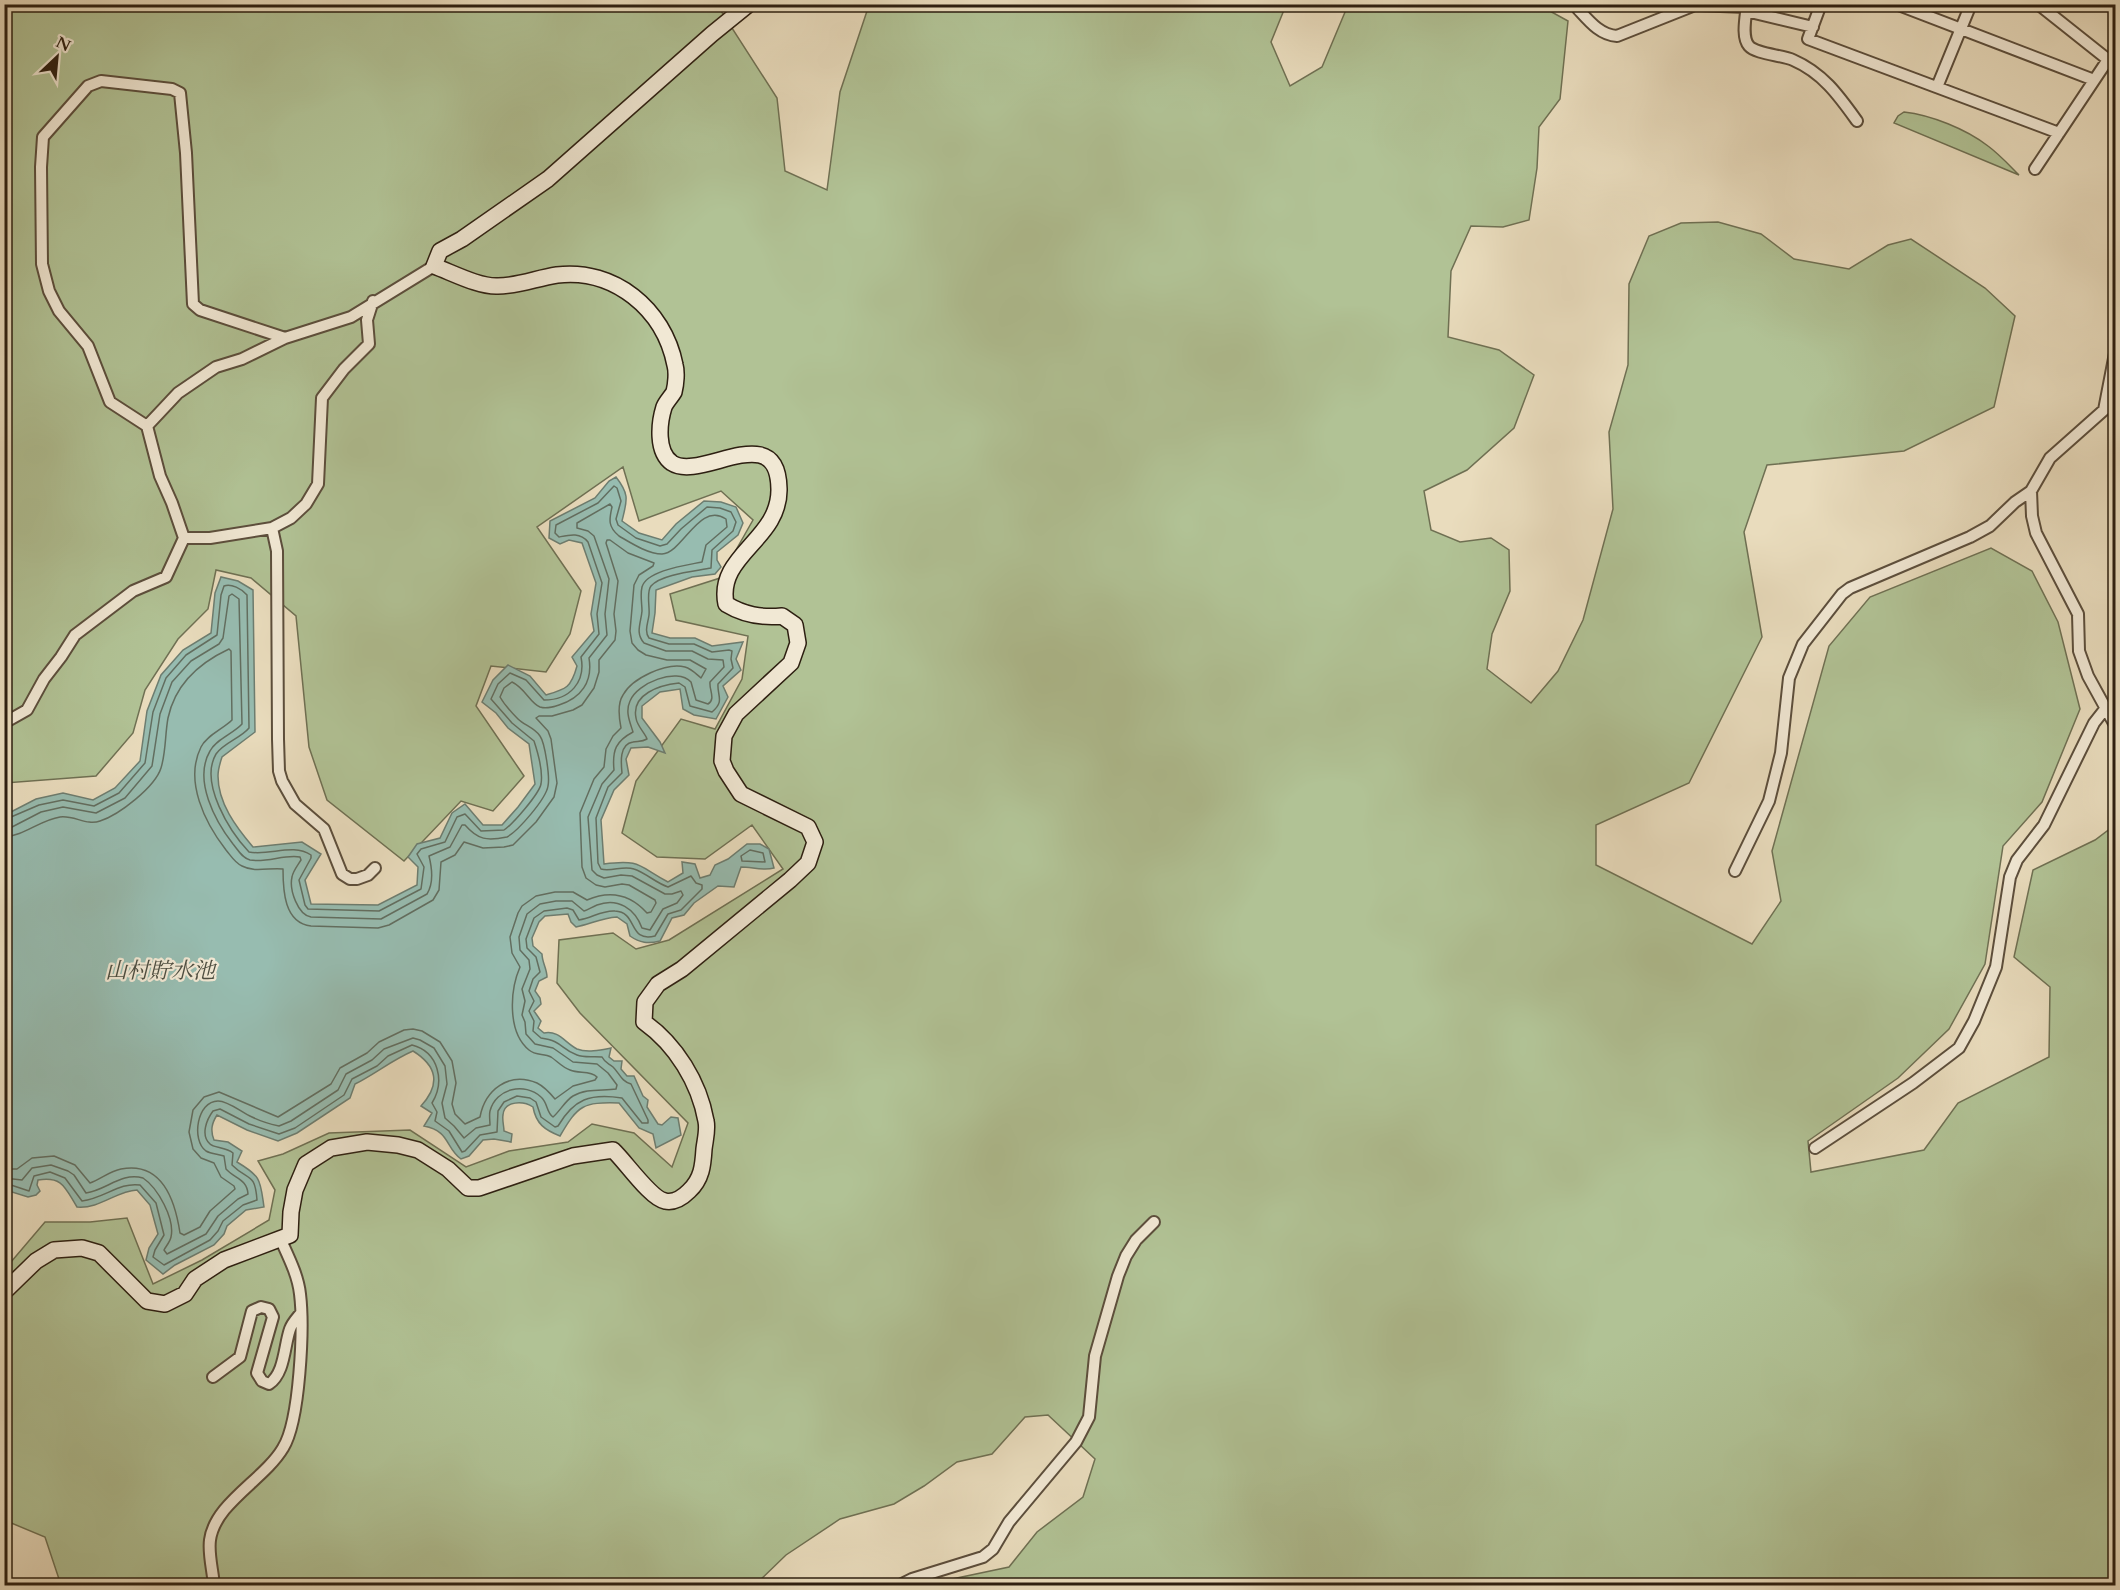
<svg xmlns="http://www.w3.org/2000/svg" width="2120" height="1590" viewBox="0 0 2120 1590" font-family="Cardo,'Noto Serif JP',serif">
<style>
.green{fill:#b1c295;stroke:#6f7053;stroke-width:1.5}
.water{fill:#97bcb0;stroke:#6d7d70;stroke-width:1.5}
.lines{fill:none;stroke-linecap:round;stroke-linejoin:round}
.shore{stroke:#626e60;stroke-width:1.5}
.street-casing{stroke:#5c4e3c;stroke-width:14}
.secondary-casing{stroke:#2d1f11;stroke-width:18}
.street{stroke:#f1e8d4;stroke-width:10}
.secondary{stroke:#f1e8d4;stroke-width:15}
.labels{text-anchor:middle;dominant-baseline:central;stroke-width:4.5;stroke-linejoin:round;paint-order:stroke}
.water-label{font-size:22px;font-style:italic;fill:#4d4e41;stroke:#f1e8d4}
</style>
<rect width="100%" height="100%" fill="#e9dcbd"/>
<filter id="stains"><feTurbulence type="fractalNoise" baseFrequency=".00333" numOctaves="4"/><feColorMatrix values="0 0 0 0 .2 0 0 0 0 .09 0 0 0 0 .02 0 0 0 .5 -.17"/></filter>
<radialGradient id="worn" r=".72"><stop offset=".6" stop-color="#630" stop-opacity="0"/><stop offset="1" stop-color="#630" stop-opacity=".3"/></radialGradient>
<!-- green -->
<path class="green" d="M4,5H730L721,11L777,98L785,171L827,190L840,92L869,5H1286L1271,42L1290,86L1322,67L1348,5H1539L1568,21L1560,99L1539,127L1537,168L1529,220L1503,227L1471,226L1451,271L1448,337L1499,350L1534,375L1514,428L1467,470L1424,491L1431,530L1460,542L1491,538L1509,550L1510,591L1492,634L1487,669L1531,703L1558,671L1583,620L1613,509L1609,432L1628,365L1629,284L1649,236L1681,223L1718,222L1761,234L1794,259L1849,269L1888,245L1911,239L1985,288L2015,316L1994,407L1904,451L1767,465L1744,532L1762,637L1689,783L1596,825V865L1752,944L1781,901L1772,851L1829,646L1870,597L1991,548L2032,571L2058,622L2080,709L2042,802L2003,846L1985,964L1949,1029L1898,1078L1808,1141L1811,1172L1924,1150L1958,1103L2049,1057L2050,987L2014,957L2033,870L2095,840L2115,825V1585H932L938,1582L1009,1567L1037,1532L1083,1497L1095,1459L1048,1415L1025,1417L992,1454L957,1462L924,1486L894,1504L840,1519L786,1555L755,1585H61L45,1537L4,1520L5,1269L45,1222H90L127,1218L153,1284L202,1260L269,1220L275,1190L258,1161L283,1154L329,1133L410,1130L466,1167L509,1151L568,1142L592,1124L634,1133L672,1167L688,1123L580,1013L557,983L559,940L613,933L636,949L669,940L783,869L752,825L705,859L657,857L622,833L636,781L681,719L715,729L742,679L748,636L676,620L670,594L720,578L753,520L721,491L639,521L623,467L537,527L581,591L570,634L546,672L491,666L476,706L524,776L493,811L461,801L404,861L327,800L309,747L296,616L251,578L216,570L208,609L178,639L145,690L133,733L96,776L5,783Z
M1904,112C1931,115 1966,129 1988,146C1999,154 2009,165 2019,175L1894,123L1898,116Z"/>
<!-- water -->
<path class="water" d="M616,477C630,495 627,500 622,521L639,533L662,540L676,524L704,501L721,502L736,507L743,523L738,535L717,552V560L721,567L715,574L692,577L656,590L655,613L652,633L670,638H695L712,646L743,642L736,659L741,670L723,686L728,697L716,719L694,715L683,709L680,689L660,692L642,706V718L660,742L665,753L648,747L631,748L626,759L629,775L614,790L601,820L604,864C641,859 638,866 668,882L683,873L682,862L695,864L700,878L710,875L715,865L728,859L747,844H760L769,849L774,868C763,871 752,867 741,867L734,887L718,886L694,903L684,915L672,918L660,941C648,944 640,943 630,936L627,924L617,917C602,918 590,924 576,927L571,922L568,914L545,916L539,922L532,938L533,946L542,954C542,962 547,969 547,977L539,981L535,991L540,998L541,1004L534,1011L541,1021L538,1028L544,1033C559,1030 565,1043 577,1049C587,1053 601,1050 611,1048L609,1057L614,1061H622L621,1069L627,1076H634L643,1096L648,1100L647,1107L658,1124L662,1125L671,1117L678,1118L681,1135L656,1148L653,1134L639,1128L619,1103C583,1102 578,1105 560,1136C545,1130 536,1124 533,1107C524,1101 504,1100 503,1115C502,1120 504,1126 504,1131L512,1134L511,1142L494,1139L483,1140L469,1156L461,1159C445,1147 450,1131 424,1126L432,1113L421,1106C441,1084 437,1066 413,1051C392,1060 375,1074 355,1084L350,1098L297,1133L278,1141L247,1130L217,1115C212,1123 210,1130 214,1140L228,1142L242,1151L237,1162C262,1177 260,1180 264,1207L246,1210L227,1226L224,1234L214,1245L175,1265L163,1274L146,1260L149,1248L158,1234L150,1205L137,1190C116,1191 100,1209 77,1207C65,1188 63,1176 38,1180L37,1185L40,1191L36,1195L28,1197L9,1191L5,1194V815L36,799L63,793L93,800L115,788L140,761L147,711L161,675L183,650L211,633L215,593L221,577L238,581L253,590L255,732L222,757C220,763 218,770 218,776C218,803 236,827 253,847L302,842L321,854L305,880L311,904L378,905L417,885L418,867L408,857L417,844L440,838L452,813L465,804L483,825H502L518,807L535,784L529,744L508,728L496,713L482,702L493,680L508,665L530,676L546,695C566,689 571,688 577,666L572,657L594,631L591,614L596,583L582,543L569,540L560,544L549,538L550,521L595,498L609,481Z"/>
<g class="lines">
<!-- shore -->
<path class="shore" d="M4,820L39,805L63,800L94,806L119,793L145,763L153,712L166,678L186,655L217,635L221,595L224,586C231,583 242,589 247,595L249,728C241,738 223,743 216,754C199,783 230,832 249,852C270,856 293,843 311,855V858L299,880L305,905L308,909L379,911L421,889L424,867L417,854L421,849L445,842L457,817L465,814L481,831L504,830C513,824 539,794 541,784C543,772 538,753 534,741L512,723L491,699L498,684L510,673L526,680L544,700C570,700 586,682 581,657L599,634L597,614L602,583L588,542C580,532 569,535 559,537L555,533L556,525L598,503L614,486L617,488L621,501L616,519L618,525L636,538L660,546L667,544L681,529L707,507L720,508L731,512L736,522L733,531L712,550L711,568C697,571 661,574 651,586C646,592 650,607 649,615C648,623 644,631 649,638L669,644H694L712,652L729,650L732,651L731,659L733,668L718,684C717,696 725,701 712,712L690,706L685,687L679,683C660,685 631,694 636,718C637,726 645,733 647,739C642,742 638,741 633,742C619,744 621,763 622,773L608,787L596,818L598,863L601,869C612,872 623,865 634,869C646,873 656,883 668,887L691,876L696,883L702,885V889L681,910L668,914L655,936C628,943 638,912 615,911C602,910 592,918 579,920L573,910L567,908L544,911L534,918L526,939L527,948L536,957L540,972L533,979L529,991L534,1001L529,1011L534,1021L533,1031L541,1038C563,1041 560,1049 577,1055C584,1058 594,1056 602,1057C605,1063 608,1063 613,1067C620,1074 621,1081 631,1084L648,1120V1123H642L622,1098C590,1093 574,1099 558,1126L555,1127L541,1117L536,1102L530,1098L517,1096L504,1102L498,1111L497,1132L480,1135L465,1151L462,1152L449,1131L435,1121L437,1112L432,1103C445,1082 439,1052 412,1045L388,1056L377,1066L352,1079L344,1095L295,1128L279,1134L249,1124L220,1109L213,1111C207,1119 200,1135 210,1144C214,1148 226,1147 233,1153L232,1165C248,1181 255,1172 257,1200L243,1205L223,1221L218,1231L210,1240L164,1265L153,1257L155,1250L164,1235L156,1203L140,1185C119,1182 105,1198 82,1201L65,1178L50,1172L34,1176L29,1191L11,1185L4,1187
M4,828L12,827L41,812L63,807L96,813L125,798L152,766L160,714L172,682L191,661L219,644L223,638L229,596L232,594L239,599L242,724C233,734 216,739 210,751C193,780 215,821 233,844C238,850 242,858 250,860C267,863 285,854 300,857L301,860C298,865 293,871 292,877C289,890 298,915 311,917L381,919L427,894C434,883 432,868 429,856L450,847L462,825H465C478,840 487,841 507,837C518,831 546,799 548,786C550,777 545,743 540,736C535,728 524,725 518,719C512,713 504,704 500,697L504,688L512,682C525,688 530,703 540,707C547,709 553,707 559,705C581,698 593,682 589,658L607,635L605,614L609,579L594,536L588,531L577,528V523L610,504L612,507C609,520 608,527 619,536C631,543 648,554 662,554C683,553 699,501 726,519L727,527L706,545L702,562C688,565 647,570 642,587C640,595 642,604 642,611C641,623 635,633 644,643L666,651H692L708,659L723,660L724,667L710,682C709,690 716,699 708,704L696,700L691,682C677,667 637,683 630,701C625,712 630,722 633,732C616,741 612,750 614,770L602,784L588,817L592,870L597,875L604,878L621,875L632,876L665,894H672L681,891L683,895L677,903L663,909L650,930L642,928C635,909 618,897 597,905C592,907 588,910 584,911L572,901H556L540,904L527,914L519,937L520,950L529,960L530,969L522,989L525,1001L522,1015L525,1022L526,1034L535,1044L553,1048L573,1062L597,1064L608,1073L617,1085L616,1089C603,1091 586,1088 573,1096C565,1101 560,1111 553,1117C546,1112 548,1103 541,1097C525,1082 496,1088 490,1111C489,1115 490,1121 490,1125L476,1128L464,1138L454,1126L445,1118L442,1103L447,1084L445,1066L434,1048L420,1040L413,1038L384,1049L372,1060L346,1074L338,1090L291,1121L279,1126C270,1124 260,1121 252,1117C242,1113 229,1101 218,1101C197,1101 191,1140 206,1151C211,1154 218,1154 224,1156L226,1169C235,1179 247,1179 248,1194L238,1199L218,1216L206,1234L167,1254L164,1250C166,1246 170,1242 171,1237C175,1219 158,1188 143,1178C121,1172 107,1190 86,1193L74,1175L68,1171L51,1165L32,1168L22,1180L4,1178
M4,837C24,836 40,820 60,817C74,815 87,826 100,821C119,815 155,787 161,768C166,752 165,734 168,718C175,685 199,663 229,649L231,651L232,720C223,729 207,735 201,747C184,781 205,823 226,850C231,856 235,863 242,866C255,873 271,867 283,869C283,890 284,923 311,926L378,928L389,925L433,900L439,890L441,862L455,855L464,842L483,848L504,847L513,845L536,822L554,797L557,783L551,739L548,731L536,718L539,716H552L573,710L582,705L594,688L599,672V660L615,640L616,631L614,614L618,581L606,543L607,540H610L628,553L654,563L653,566L639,575L634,585L630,631L632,643L638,650L646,655L667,660H690L706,669L701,678C696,674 692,669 685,667C667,662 632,678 623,695C617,704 619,718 621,728L613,736L606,749L604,767L594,779L580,813L582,867L586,878L596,885L605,887L622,884L629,885L655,900L656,903L651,912L647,913C630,894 610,890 587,900L573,892H555L536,896L522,906L518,913L510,937L512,953L520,967C510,990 507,1032 529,1050C536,1056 544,1053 551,1057C557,1061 563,1068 570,1070C579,1074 590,1070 597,1077L595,1080L573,1086L555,1099C550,1093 545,1087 537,1083C509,1071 485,1090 480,1117L465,1124L455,1114L452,1104L456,1083L452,1061L440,1042L422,1031L413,1029L404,1030L379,1042L367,1053L340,1068L331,1084L278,1117L219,1092L204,1097L193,1110L189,1132L193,1149L201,1158L214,1163L221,1177L234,1186L235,1189L210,1211L200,1227L184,1235L180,1233C175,1200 162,1161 121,1169C110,1171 101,1179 90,1183L75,1165L54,1156L32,1158L17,1169H4
M750,850L763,853L765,862L742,861L741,856Z"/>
<!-- street casing -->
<g class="street-casing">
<path id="street" d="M1747,4C1746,16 1741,37 1749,46C1756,54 1782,55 1793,60C1823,73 1839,96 1857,121
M1821,4L1808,39L2059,133
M1896,4L2094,80
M2038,4L2116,66
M1578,9C1589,21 1600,35 1617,36L1695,5L1746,7
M1746,11L1813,27
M1937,87L1971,4
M2035,169L2107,61
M147,426L178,393L216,367L242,359L285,338L351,317L434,266
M2031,491L2032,516L2036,533L2078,614L2079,651L2088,676L2116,727
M272,528L291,518L306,504L318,484L322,398L344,369L369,344L367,320L373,301
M184,538H210L272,528L277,551L278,739L279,771L282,781L295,804L324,829L342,874L350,879H357L368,875L375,868
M4,723L27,710L44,679L61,657L75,635L133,591L166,577L184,538L172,503L160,476L147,426L110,402L88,346L59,311L49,291L42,264L41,167L43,137L88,86L101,81L172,89L180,93L186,153L193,304L200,310L285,338
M1735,871L1769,801L1781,753L1789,678L1803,644L1842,594L1850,588L1970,537L1990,526L2015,502L2031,491L2050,458L2104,410L2116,348
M1815,1148L1913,1083L1959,1048L1974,1021L1996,967L2010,877L2017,860L2044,825L2094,723L2105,709
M213,1377L240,1357L252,1311L261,1307L269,1309L273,1317L257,1373L262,1381L269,1384C285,1373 284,1346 290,1329C292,1323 297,1318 301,1313
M214,1586C213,1571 208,1554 210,1540C215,1503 264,1480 283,1448C300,1421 304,1327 300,1294C298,1275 288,1256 280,1238
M898,1586L912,1579L983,1557L993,1549L1009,1522L1076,1442L1089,1417L1095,1356L1118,1276L1126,1256L1136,1240L1154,1222"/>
</g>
<!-- secondary casing -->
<g class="secondary-casing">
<path id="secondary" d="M4,1292L36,1261L54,1250L82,1248L99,1253L147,1301L165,1304L185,1294L195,1279L224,1260L290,1235L291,1212L295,1190L306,1164L331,1148L367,1142L398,1145L418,1150L448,1169L468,1188H479L573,1156L613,1150C625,1161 651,1199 665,1201C674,1203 683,1197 689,1191C702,1179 703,1165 704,1149C705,1140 708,1130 706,1121C699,1082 676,1045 644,1022L645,1002L658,984L682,969L790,880L808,863L815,842L808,827L741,794L726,771L722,761L724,736L736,714L791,663L798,643L795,625L782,616C761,618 744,615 726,604C716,555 780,540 779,489C778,417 701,482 672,463C656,452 659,423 664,407C666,402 671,397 674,392C676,384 677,372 675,365C664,309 614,268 557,275C537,278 518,286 498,286C479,287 453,273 434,266L440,251L462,239L548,179L712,34L749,4"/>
</g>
<!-- street -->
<use href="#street" class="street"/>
<!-- secondary -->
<use href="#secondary" class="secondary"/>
</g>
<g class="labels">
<!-- water labels -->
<g class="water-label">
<text x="160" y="971">山村貯水池</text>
</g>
</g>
<!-- margin -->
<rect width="2120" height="1590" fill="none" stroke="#e9dcbd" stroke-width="24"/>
<rect x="6" y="6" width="2108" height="1578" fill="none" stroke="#2d1f11" stroke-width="3"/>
<rect x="12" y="12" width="2096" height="1566" fill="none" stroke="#2d1f11" stroke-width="1.5"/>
<!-- north arrow -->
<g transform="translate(57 57) rotate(26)" stroke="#f1e8d4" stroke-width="4.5" paint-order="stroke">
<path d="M0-4.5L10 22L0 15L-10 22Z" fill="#2d1f11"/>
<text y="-9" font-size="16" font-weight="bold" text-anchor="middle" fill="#2d1f11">N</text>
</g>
<rect width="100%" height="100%" filter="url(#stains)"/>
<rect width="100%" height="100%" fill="url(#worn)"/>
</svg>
